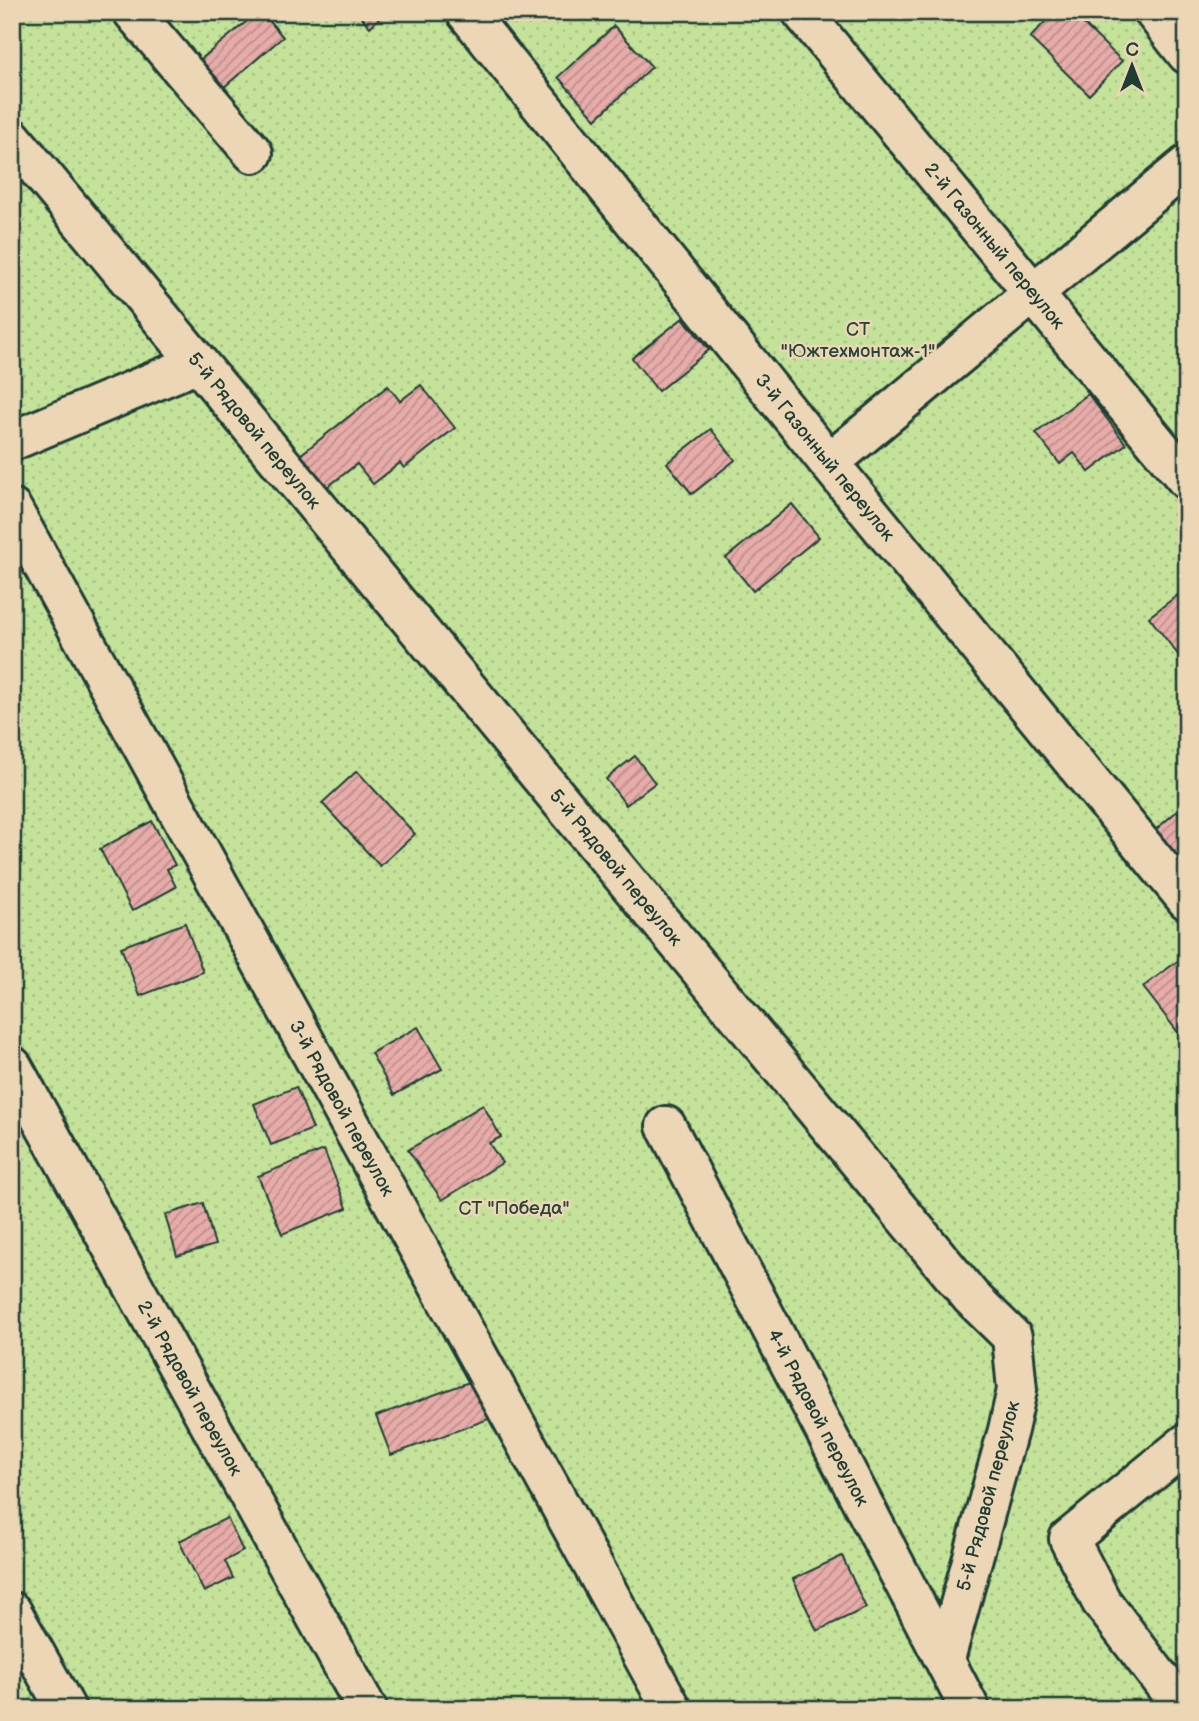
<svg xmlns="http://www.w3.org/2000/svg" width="1199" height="1721" viewBox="0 0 1199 1721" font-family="'Balsamiq Sans',sans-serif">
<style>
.park{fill:url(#park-dots);stroke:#729067;stroke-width:2}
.building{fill:url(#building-hatch);stroke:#1f3d34;stroke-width:2}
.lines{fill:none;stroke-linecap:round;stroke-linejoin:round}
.minor-casing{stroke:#1f3d34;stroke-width:44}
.minor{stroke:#ecd6b5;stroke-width:38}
.labels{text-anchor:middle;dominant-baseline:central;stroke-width:5;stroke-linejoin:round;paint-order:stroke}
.street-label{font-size:19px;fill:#1f3d34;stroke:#ecd6b5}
.park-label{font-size:19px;fill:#274539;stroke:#ecd6b5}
</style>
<defs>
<pattern id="park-dots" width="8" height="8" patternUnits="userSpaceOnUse" patternTransform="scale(1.75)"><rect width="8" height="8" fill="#c5e29a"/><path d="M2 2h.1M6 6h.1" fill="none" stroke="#a9c385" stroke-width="1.8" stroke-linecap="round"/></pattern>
<pattern id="building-hatch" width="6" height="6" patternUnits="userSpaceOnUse" patternTransform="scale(1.75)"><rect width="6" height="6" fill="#e7aca9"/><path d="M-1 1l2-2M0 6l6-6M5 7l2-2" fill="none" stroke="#bb8d8a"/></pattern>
</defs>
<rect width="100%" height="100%" fill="#ecd6b5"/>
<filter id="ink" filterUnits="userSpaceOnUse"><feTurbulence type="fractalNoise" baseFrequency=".0143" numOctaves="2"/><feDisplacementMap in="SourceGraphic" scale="14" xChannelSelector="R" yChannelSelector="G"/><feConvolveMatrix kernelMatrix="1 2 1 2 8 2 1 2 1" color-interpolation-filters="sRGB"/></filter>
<g filter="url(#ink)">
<!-- park -->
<path class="park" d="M12,12H1187V1709H12Z"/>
<!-- building -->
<path class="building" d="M258,12H262L283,37L217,93L194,65Z
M357,12H386L370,27Z
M1054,12H1071L1122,61L1089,95L1030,38Z
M614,26L652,67L596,119L558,77Z
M683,318L709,350L658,391L632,358Z
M421,385L455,428L404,468L400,463L373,484L357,464L321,492L295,459L388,386L400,401Z
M1088,394L1126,444L1089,472L1074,453L1060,464L1036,433Z
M711,429L735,460L692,494L667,463Z
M792,504L819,537L753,591L726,558Z
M1187,588V664L1186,665L1149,617Z
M635,756L655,783L626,805L606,779Z
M357,771L415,834L380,866L322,803Z
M1177,811L1187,822V871L1153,832Z
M152,821L175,865L167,869L176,887L132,911L100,849Z
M185,923L203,972L140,996L121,947Z
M1187,954V1037L1183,1039L1143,987Z
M418,1027L442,1069L394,1095L371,1053Z
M296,1087L313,1129L271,1145L254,1104Z
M483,1105L501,1137L489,1143L502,1163L442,1200L408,1150Z
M324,1150L347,1208L282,1234L258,1176Z
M203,1203L215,1245L177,1256L165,1215Z
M480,1378L494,1417L391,1455L376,1416Z
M227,1518L243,1551L225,1561L233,1578L204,1592L179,1541Z
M842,1556L866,1608L817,1631L793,1579Z"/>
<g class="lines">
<!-- minor casing -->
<g class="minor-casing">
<g id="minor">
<path d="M133,12L253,153"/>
<path id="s1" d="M466,12L829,463L1187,900"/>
<path id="s2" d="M802,12L1187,480"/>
<path d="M1154,12L1187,54"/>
<path id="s3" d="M12,138L971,1297L1012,1337L1017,1390L1008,1430L945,1659"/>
<path d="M12,441L198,363"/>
<path d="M829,463L1187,165"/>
<path id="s4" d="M12,509L672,1709"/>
<path id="s5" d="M12,1066L367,1709"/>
<path id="s6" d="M666,1126L970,1709"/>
<path d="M12,1612L66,1709"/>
<path d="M1183,1709L1101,1601L1069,1539L1187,1443"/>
</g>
</g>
<!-- minor -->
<use href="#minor" class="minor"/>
</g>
</g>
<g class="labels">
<!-- street labels -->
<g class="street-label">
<text stroke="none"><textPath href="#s2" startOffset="303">2-й Газонный переулок</textPath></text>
<text stroke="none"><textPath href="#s3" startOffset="380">5-й Рядовой переулок</textPath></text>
<text stroke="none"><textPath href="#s1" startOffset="572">3-й Газонный переулок</textPath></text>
<text stroke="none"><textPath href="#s3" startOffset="947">5-й Рядовой переулок</textPath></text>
<text stroke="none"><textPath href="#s4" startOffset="684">3-й Рядовой переулок</textPath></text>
<text stroke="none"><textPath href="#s5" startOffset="368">2-й Рядовой переулок</textPath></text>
<text stroke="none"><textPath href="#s6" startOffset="329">4-й Рядовой переулок</textPath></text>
<text transform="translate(989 1496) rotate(-75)">5-й Рядовой переулок</text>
</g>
<!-- park labels -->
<g class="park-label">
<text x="858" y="329">СТ<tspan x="858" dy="22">"Южтехмонтаж-1"</tspan></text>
<text x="514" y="1208">СТ "Победа"</text>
</g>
</g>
<!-- margin -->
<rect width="1199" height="1721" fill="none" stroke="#ecd6b5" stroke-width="42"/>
<rect x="21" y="21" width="1157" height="1679" fill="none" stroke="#1f3d34" stroke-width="2.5" filter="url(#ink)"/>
<!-- north arrow -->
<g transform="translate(1132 66)" stroke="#ecd6b5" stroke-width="5" paint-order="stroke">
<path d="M0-5L12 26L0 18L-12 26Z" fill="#1f3d34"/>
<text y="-10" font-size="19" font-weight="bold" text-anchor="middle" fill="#1f3d34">С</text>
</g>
</svg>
